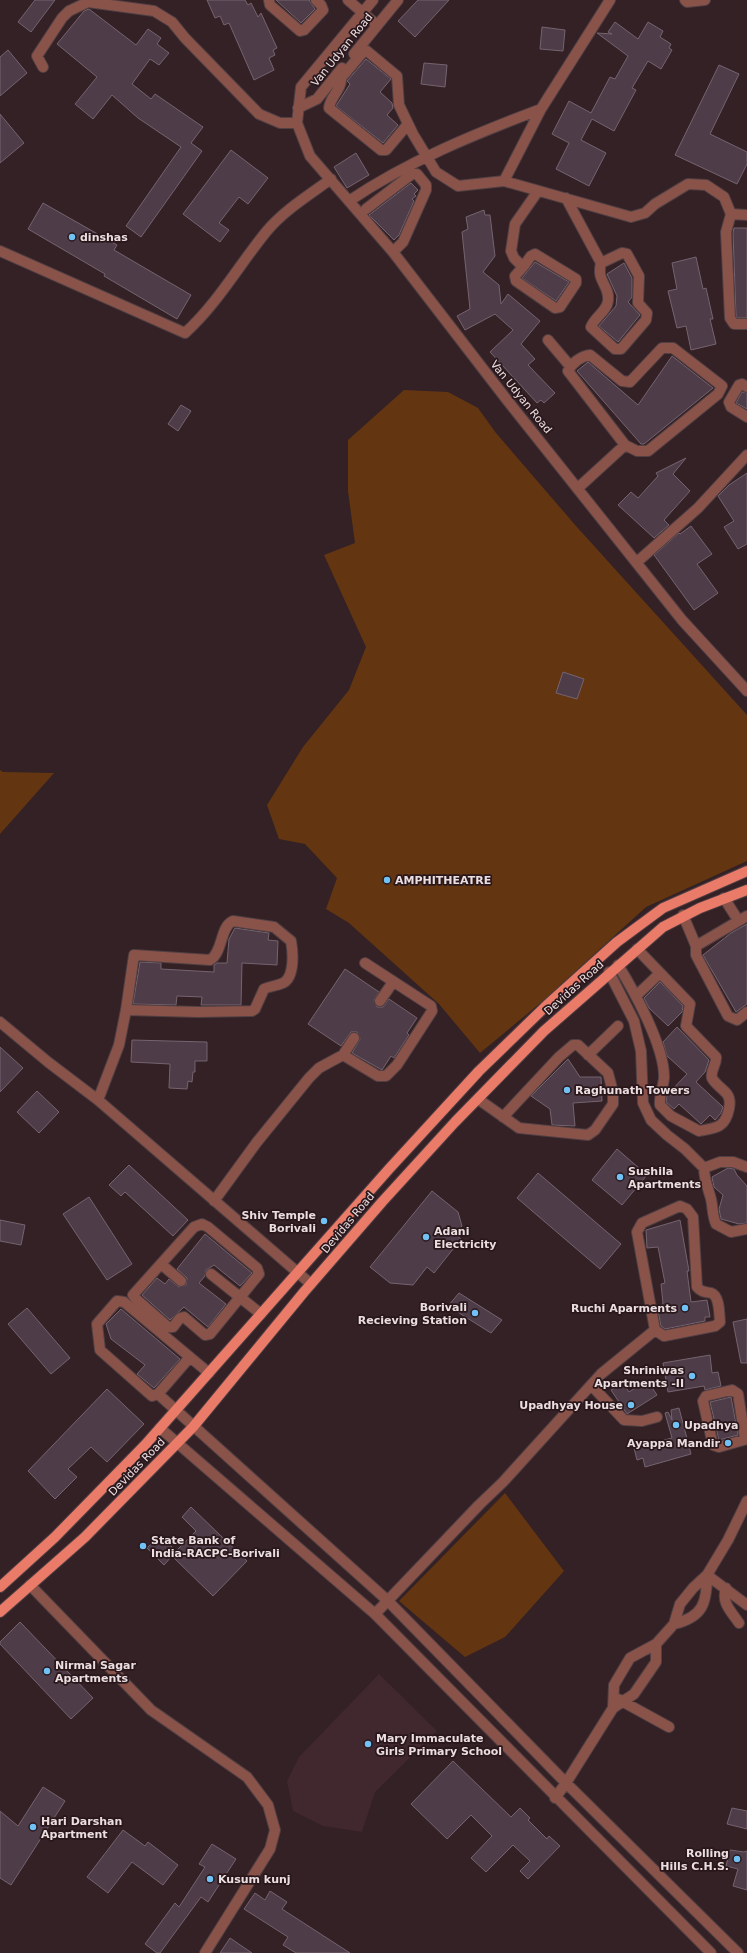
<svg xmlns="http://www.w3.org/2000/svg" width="747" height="1953" viewBox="0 0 747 1953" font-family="'DejaVu Sans',sans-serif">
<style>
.built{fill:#40282e}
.green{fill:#633611}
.building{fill:#4e3d48;stroke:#75636f}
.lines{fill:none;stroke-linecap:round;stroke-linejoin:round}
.minor-casing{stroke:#503f43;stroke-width:12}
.major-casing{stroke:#503f43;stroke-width:12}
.minor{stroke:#89534a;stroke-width:10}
.major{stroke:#ea7b69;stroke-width:10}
.poi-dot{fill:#70c2f4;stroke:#29171b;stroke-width:1.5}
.labels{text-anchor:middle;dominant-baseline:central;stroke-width:3.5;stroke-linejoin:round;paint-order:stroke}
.street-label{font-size:11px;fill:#ebdee0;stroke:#29171b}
.poi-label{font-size:11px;font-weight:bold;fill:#ebdee0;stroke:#29171b;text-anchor:start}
</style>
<rect width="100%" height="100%" fill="#332125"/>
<!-- built -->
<path class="built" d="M379,1674L437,1731L375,1792L362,1832L323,1826L293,1811L287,1781L299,1757Z"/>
<!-- green -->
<path class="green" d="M404,390L448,392L478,408L496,433L576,526L747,715V861L646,907L544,1000L480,1053L439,1004L349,923L326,909L337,878L305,844L279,839L267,805L303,747L349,690L366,647L324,555L355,543L348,491V440Z
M0,770L3,772L54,773L0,834Z
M505,1493L564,1571L505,1637L465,1657L399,1601Z"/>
<!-- building -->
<path class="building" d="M35,0H55L31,32L18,22Z
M207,0H245L248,5L251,3L258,17L261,13L277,48L273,50L275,55L269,58L274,70L254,80L229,23L224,25L220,16L215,18Z
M276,0H309L315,9L301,23Z
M418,0H449L415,37L398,21Z
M89,9L136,45L148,29L161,38L157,44L169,53L159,65L150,59L132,84L151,99L155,94L203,127L191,143L202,151L141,237L126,226L181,147L138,118L112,95L93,119L75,104L97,77L57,44L84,11Z
M615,22L638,39L648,22L663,31L660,37L671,44L669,48L672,50L661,69L648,61L632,88L636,90L614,131L592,119L581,140L606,153L589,186L556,169L569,143L552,134L569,101L591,113L610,77L615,79L628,56L597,33L612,34L608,32Z
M542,27L565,30L563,51L540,49Z
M8,50L27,73L0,96V57Z
M366,59L391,79L380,92L392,103L393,108L387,115L398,125L383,143L336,106L350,84L347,81Z
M424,63L447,65L445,87L421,84Z
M719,65L739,74L710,134L747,152V164L737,184L675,155Z
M0,114L24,143L0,163Z
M231,150L268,178L248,204L239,197L219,223L229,230L220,242L183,214Z
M356,153L369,175L347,188L334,167Z
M411,183L418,190L414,194L416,196L412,199L414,201L399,235L394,240L369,215Z
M43,203L117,245L114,250L191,295L177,319L104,276L105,274L28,229Z
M484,210L485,215H490L495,256L483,272L499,285L501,304L508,294L540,321L521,344L535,359L528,365L555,393L544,403L541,400L537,403L490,352L513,330L495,314L465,330L457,316L470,309L462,232L468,229L466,217Z
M734,228H747V318H737L736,316L733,233Z
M696,257L703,289L706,288L713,319H710L716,344L691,350L686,326L677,328L668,291L677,289L672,263Z
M535,262L569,282L556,301L522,278Z
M624,263L632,278V297L628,302L640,315L618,342L599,326L616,306L617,296L607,274Z
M672,356L713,388L644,444H641L577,371L588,362L638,405Z
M742,392L747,393V409L736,403Z
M181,405L191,411L178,431L168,424Z
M686,458L673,474L690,491L664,520L669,525L654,538L618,505L631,492L638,498L658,476L656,473Z
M747,473V544L738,549L724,527L734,521L718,496L729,485Z
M691,526L712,554L697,564L718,593L694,610L654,555L679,533L680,534Z
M563,672L584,679L577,699L556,693Z
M747,924V1004L736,1012L703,955L731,933Z
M235,928L269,933L268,940L278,941L277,965L242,963L241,1005H201L202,997L177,996L176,1005L133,1004L140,962L161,963V969L214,972V965L217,963H227L229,939Z
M345,969L379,992L374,1000L377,1007H383L389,999L417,1018L407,1033L409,1035L394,1058L391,1056L382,1070L352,1053L360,1039L357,1032H351L341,1046L308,1024Z
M660,982L683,1006L682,1012L668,1026L649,1008L644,998Z
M677,1027L709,1060L705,1072L696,1082L723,1107L721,1113L715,1120L710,1115L701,1124L679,1104L674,1109L666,1102L667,1095L687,1074L667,1056L663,1042Z
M132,1040L207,1042V1061H195V1072H193L192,1082L188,1081L187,1089L169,1088L170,1064L131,1062Z
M0,1047L23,1068L0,1092Z
M568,1059L580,1077H601L602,1101L573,1103L575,1126L552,1125L550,1109L531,1096Z
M37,1091L59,1112L39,1133L17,1112Z
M617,1149L647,1175L622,1205L592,1180Z
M129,1165L188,1220L173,1236L125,1192L121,1196L109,1185Z
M728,1168L734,1169L737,1175L747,1186V1223L739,1224L721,1219L719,1209L723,1195L714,1187L712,1177Z
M538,1173L621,1244L600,1269L517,1198Z
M432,1191L458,1212L462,1226L455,1234L461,1239L434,1273L427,1267L413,1285L390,1283L370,1267Z
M89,1197L132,1264L107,1280L63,1214Z
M0,1220L25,1225L21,1245L0,1241Z
M680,1220L689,1271H687L691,1302L707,1300L710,1317H705V1321L665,1329L661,1326L658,1311L663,1303L661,1284L665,1283L658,1247L647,1248L646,1230Z
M205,1234L252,1273L240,1286L214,1265L206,1270L205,1276L199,1283L226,1304L208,1327L184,1307L170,1320L142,1295L157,1278L165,1284L169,1279L179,1287L186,1285L187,1278L177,1269Z
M459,1293L502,1320L491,1333L448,1306Z
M27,1308L70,1358L51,1374L8,1324Z
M121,1309L180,1359L154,1388L137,1374L145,1365L111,1339L106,1324Z
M747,1319V1363H741L733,1322Z
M710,1355L712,1373L718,1372L721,1386L705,1390L704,1386L668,1392L663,1363Z
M647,1380L657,1395L627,1414L611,1390L623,1383L629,1392Z
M107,1389L144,1424L107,1462L91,1447L68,1469L77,1477L55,1499L28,1471Z
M731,1397L738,1435L719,1440L710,1402Z
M679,1408L691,1454L645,1467L643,1458L637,1460L634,1448L672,1438L665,1413L668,1412L672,1420L671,1410Z
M191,1507L247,1561L213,1596L172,1556L164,1565L147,1548L160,1535L176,1551L196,1531L182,1517Z
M20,1622L93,1698L71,1719L0,1644V1642Z
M453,1761L511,1817L520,1808L530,1818L528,1820L547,1839L549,1836L560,1846L528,1879L520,1871L530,1861L513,1845L486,1872L471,1858L492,1836L471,1815L447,1839L411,1804Z
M43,1787L65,1801L11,1885L0,1878V1811L18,1826Z
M732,1808L747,1811V1829L727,1824Z
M123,1830L145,1846L148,1842L178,1865L163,1885L132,1862L108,1893L87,1877Z
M212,1844L236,1859L208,1902L201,1897L160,1953H157L145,1944L175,1903L179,1907L205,1867L199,1864Z
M730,1850L744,1852L747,1851V1890L733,1886L738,1869L726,1866Z
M270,1891L287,1902L282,1909L350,1953H296L283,1945L288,1937L244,1909L255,1893L265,1900Z
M230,1938L252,1953H220Z"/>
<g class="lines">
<!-- minor casing -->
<g class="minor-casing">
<path id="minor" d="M269,0L270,5L300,31L304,30L323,10L321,5L316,0
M348,0L377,25
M373,0L301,87L297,123L310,156L393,252L507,400L682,620L747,691
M610,0L541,109L504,181L631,217L645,213L655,204L688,184L706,185L724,197L731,214L726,232L730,318L734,324H747
M685,0L687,2L705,0
M354,54L398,0
M43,67L37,56L62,18L69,11L88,2L154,11L172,22L185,38L259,114L280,123H297
M298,108L317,99L342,68
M408,124L386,150H381L329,108C330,97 342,89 341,78L363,52L367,51L397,76L399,105L413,134L436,172L458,186L504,181
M566,198L601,263C596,282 610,285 608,301C607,311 594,318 591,327L615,349H621L646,320L647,313L638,303L639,276L627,254L622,253L601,263
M349,201C408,161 475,134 541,109
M366,209L412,174H417L426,185V190L403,242L393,252
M731,214L747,215
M0,251L185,333C218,303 239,265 266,232C283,211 309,195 331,179
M523,267L531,256L535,254L576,279V283L560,307L555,308L516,281L515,276L523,267L514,258L511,251L515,224L538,191
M548,340L570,366
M747,387L742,384L739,385L729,402L731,407L747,417
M578,488L625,445L637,451H648L718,394L722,386L673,348H662L630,382L622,381L590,355C581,356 572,363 568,371L625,445
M637,562L698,508L747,455
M724,898L738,920
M683,915L696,946V955L728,1016L737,1020L747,1012
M696,946L747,916
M618,965C634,991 665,1047 664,1078C663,1088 659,1096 660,1105L671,1116L699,1131C716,1128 725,1128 729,1109C730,1104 730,1098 727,1094C723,1089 715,1084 712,1078C710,1070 717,1064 716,1057L686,1026L690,1004L637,949
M609,972L634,1021L641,1051L643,1103L651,1120L667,1135L685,1149L704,1168C704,1179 708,1188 711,1199C713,1207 712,1215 716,1224L731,1232L747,1229
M636,996L660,973
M380,1001L393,982
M0,1022L48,1062L98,1100L311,1284
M343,1055L354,1038
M588,1055L618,1026
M478,1099L519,1128L588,1135L595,1130L613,1104V1092L608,1073L578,1045H573L559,1057L503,1117
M98,1100L119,1045L126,1010L134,955L210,960C223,953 220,926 233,921L274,927L291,941C293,952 295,977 283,983C277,986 270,986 264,989L255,1009L252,1011L198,1012L126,1010
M704,1168L720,1162H733L747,1167
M214,1201L257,1142L309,1078L319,1068L343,1055L378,1076H386L397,1065L432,1011L431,1006L365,963
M202,1224L208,1227L257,1268L259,1274L210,1334L205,1335L184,1317L180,1318L173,1327H168L135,1298L133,1295L194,1227Z
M161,1264L181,1281
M211,1274L261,1314
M209,1373L124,1302L117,1301L97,1324L100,1350L152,1396L158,1394L387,1600L566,1783L738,1953
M591,1385L624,1420L642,1421L657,1417
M158,1394L190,1357
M160,1428L375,1614L711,1953
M745,1439L738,1394L732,1390L706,1396L703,1401L713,1445L719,1447L747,1439
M707,1575L747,1605
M30,1585L151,1710L247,1777L268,1805L275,1830L270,1849L205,1953
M726,1588C721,1603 731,1611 739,1623
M375,1614L479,1505L503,1482L601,1374L655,1330L637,1232L642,1223L680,1206L687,1209L693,1217L697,1287C701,1292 705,1292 711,1293C720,1296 719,1314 720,1322L715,1326L664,1336L655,1330
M674,1624C703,1617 707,1603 707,1575
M618,1699L669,1727
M613,1708L614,1685L630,1658L656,1644
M555,1798L566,1783L613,1708L634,1694L656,1662V1644L674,1624L680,1604L693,1588L707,1575L728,1540L747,1501"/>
</g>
<!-- major casing -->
<g class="major-casing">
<path id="major" d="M0,1587L55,1537L145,1445L389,1169L479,1071L547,1005L617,942L663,908L747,871
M0,1612L85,1537L193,1427L304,1292L382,1202L455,1122L544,1031L663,927L700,908L747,890"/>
</g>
<!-- minor -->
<use href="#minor" class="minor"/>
<!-- major -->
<use href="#major" class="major"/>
</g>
<!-- markers -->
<g class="poi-dot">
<circle cx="72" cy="237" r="4"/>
<circle cx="387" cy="880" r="4"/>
<circle cx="567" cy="1090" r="4"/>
<circle cx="620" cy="1177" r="4"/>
<circle cx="324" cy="1221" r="4"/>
<circle cx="426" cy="1237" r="4"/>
<circle cx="685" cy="1308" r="4"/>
<circle cx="475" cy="1313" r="4"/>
<circle cx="692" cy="1376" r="4"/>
<circle cx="631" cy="1405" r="4"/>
<circle cx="676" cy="1425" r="4"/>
<circle cx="728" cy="1443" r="4"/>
<circle cx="143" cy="1546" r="4"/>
<circle cx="47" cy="1671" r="4"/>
<circle cx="368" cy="1744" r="4"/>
<circle cx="33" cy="1827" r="4"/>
<circle cx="737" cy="1859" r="4"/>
<circle cx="210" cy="1879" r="4"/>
</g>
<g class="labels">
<!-- street labels -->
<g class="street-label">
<text transform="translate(342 50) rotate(-51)">Van Udyan Road</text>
<text transform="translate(521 397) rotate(51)">Van Udyan Road</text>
<text transform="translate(574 988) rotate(-42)">Devidas Road</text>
<text transform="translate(348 1223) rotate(-50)">Devidas Road</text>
<text transform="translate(137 1467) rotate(-46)">Devidas Road</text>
</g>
<!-- poi labels -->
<g class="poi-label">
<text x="80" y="237">dinshas</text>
<text x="395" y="880">AMPHITHEATRE</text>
<text x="575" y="1090">Raghunath Towers</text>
<text x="628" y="1171">Sushila<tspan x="628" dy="13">Apartments</tspan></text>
<text x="316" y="1215" text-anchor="end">Shiv Temple<tspan x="316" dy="13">Borivali</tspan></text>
<text x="434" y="1231">Adani<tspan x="434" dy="13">Electricity</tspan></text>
<text x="467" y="1307" text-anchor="end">Borivali<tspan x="467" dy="13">Recieving Station</tspan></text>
<text x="677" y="1308" text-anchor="end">Ruchi Aparments</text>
<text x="684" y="1370" text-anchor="end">Shriniwas<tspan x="684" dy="13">Apartments -II</tspan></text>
<text x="623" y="1405" text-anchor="end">Upadhyay House</text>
<text x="684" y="1425">Upadhya</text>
<text x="720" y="1443" text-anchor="end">Ayappa Mandir</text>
<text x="151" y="1540">State Bank of<tspan x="151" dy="13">India-RACPC-Borivali</tspan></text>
<text x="55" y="1665">Nirmal Sagar<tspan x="55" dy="13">Apartments</tspan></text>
<text x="376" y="1738">Mary Immaculate<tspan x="376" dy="13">Girls Primary School</tspan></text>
<text x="41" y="1821">Hari Darshan<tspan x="41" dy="13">Apartment</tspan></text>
<text x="729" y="1853" text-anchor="end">Rolling<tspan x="729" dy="13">Hills C.H.S.</tspan></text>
<text x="218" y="1879">Kusum kunj</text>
</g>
</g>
</svg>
